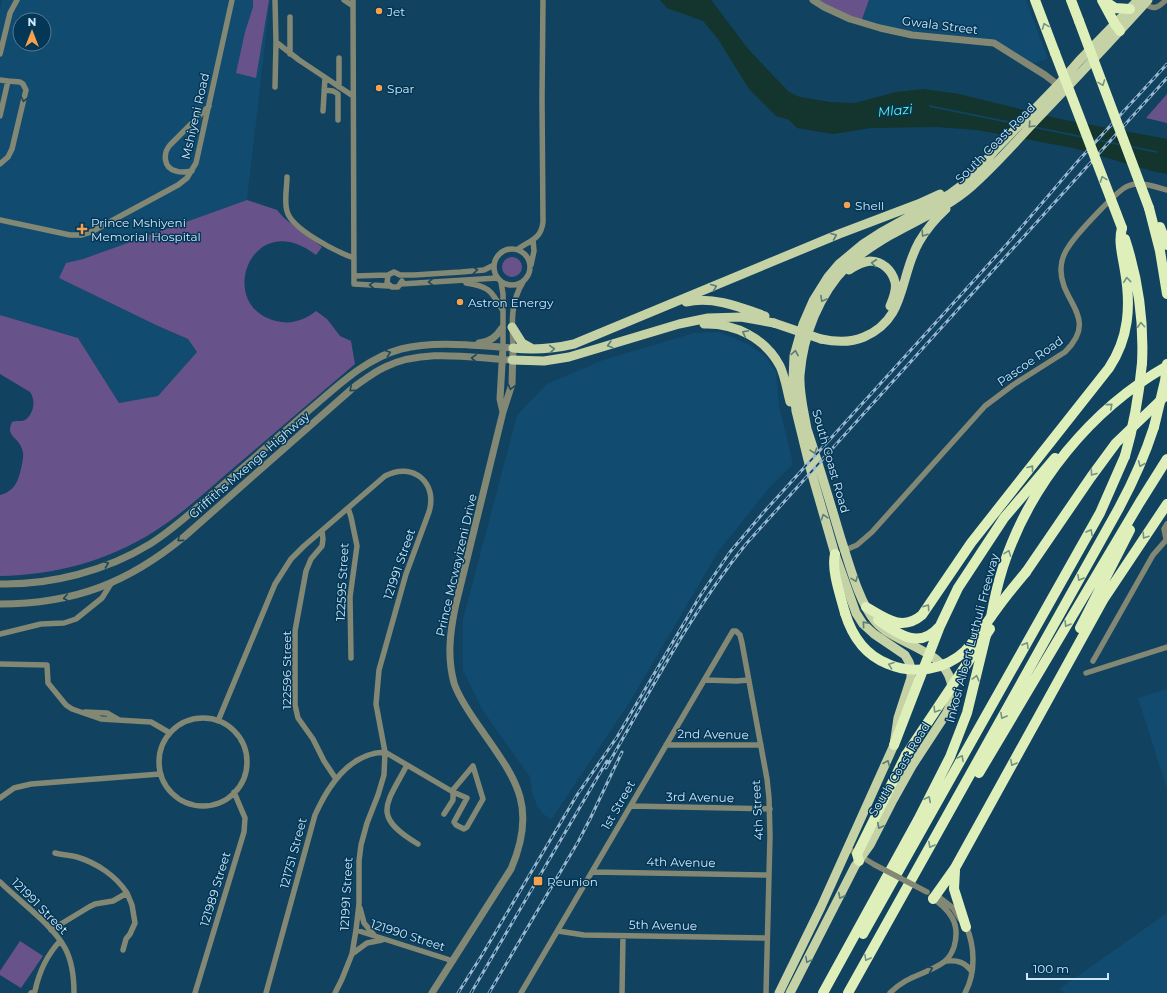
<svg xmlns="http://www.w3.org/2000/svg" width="1167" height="993" viewBox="0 0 1167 993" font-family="Montserrat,sans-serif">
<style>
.built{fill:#114b6f;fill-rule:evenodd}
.green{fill:#68528a}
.water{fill:#14342e;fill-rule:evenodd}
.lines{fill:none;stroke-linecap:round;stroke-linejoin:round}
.minor{stroke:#828873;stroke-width:5.5}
.tertiary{stroke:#828873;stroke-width:7}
.primary{stroke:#c5d2a5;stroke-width:9}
.motorway{stroke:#dfefb9;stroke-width:10}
.rail-casing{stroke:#99b8cf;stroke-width:3}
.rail{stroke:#033755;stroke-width:1.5;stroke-dasharray:4.5;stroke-linecap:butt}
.minor-bridge{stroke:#828873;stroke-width:5.5}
.primary-bridge{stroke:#c5d2a5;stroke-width:9}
.motorway-bridge{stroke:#dfefb9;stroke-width:10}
.oneway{stroke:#719387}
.oneway2{stroke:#1c475b}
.oneway3{stroke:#5a7d79}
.poi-dot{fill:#f9a04c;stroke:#033755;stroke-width:1.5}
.labels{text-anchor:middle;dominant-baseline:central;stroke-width:3;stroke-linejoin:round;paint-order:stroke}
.poi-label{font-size:12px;fill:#cfe7fa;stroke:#033755;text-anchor:start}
.street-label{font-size:12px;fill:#cfe7fa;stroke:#033755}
.water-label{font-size:13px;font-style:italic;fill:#65f3dd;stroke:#033755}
</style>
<rect width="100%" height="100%" fill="#114260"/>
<!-- built -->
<path class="built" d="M2,0H270L247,200L83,259L67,263L59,278L158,326L188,339L197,352L158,396L119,403L78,338L0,315V10ZM20,20H44V44H20Z
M869,0H1026L1048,59L1029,65L994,43L950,39L861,22Z
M719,332L748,344L765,356L776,372L779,405L793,464L770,487L718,552L628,705L551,820L542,813L537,806L532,792L530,777L483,711L463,670V619L517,415L547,384L603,360L694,333Z
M1167,689V789L1138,698Z
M1167,913V993H1065L1059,989Z"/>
<!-- green -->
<path class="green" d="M253,0H269L256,78L236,73L245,32L253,7Z
M814,0H869L861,22Z
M1167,94V123L1146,118Z
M247,200L277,210L284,218L322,247L316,255C252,205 214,306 276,321C291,325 305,320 316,311L327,319L340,336L351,341L355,364C316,397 277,431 238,464C211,487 185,512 155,531C108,561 55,575 0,576V495C16,491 19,479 22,464C23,459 24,454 22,449C18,436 5,437 12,422C16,420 21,422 25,420C34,414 36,400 30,392L0,374V315L78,338L119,403L158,396L197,352L188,339L158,326L59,278L66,263L83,259Z
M502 267a10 10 0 1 1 20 0a10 10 0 1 1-20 0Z
M20,941L43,956L21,988L0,975V971Z"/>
<!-- water -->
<path class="water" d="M660,0H711L749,50L789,92L800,97L830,102L855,103L896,92L924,89L959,94L1060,119L1167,139V174L1152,171L1073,148L977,130L936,127L871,128L833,134L797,128L789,120L776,116L749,89L718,39L703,21L667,8ZM929,105L1157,151H1158L1157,153L929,107Z"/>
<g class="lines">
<!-- minor -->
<path class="minor" d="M275,0L276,42L299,60L353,96
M344,0L353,6
M353,0L354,284L389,286
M1145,4C1154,10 1158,8 1166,0
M0,54L10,13L17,0
M290,54V17
M0,80L8,81
M275,87L276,42
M339,87V58
M324,90L333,91L338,94V120
M323,111L325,78
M0,116L8,81L20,82L23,84L26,90L12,149L8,157L0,164
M192,171C187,172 181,173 176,171C163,168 163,153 170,145L209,106
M287,177C287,187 284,201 287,211C291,229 337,252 354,258
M0,220L70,235H81L91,232L178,185L187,178L196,163L232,0
M494 267a18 18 0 1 1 36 0a18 18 0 1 1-36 0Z
M518,249C531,240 541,239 543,222L542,99L543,0
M531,265L534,251L533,240
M388,275L387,283L392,287H398L402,281
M354,276L388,275L394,272L400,275H414L461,272L484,270L494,265
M501,282L503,294V347
M466,283C488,286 491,290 502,309
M401,284L497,278
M513,348C512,324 510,303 523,282
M348,508L351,517L357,546L350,597L351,658
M322,531L323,539L322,546L311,559L306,571L295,631V705L298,718L313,739L324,761L336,779
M1166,539L1164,529L1167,524
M843,551L857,545L872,532L985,406L1013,385L1065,352C1100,318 1060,302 1061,269C1061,261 1064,253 1069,246C1076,235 1117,190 1128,186C1139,181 1156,187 1167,190
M0,634L41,624L64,623L76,619L102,598L112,582
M1093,661L1153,555L1167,539
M0,664L47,665L48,683L66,705L72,709L101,719L151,722L170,733
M1086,673L1167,647
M705,680L736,681L749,680
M85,712L107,713L119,720
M159 762a44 44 0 1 1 88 0a44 44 0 1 1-88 0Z
M218,721L275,584L291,559L304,546L385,476C413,461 438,483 429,512L406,574L379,670L376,704L385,752L384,775L378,795L367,823L361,845L359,861V904L356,930L352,954L342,979L335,993
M666,745H761
M407,765C386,805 371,816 418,844
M452,791L473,766
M453,792L467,798L454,822L456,825L464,829L467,827L483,799L473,766
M0,798L14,788L31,784L160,774
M631,806L770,809
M849,849L875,865
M55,853C62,855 70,855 77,857C97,863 116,876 127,893
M592,872L769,875
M0,882C20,902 52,924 65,948C72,961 74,978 74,993
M935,894L953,908L960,919
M360,908L364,923L374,935
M51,930L89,907L95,904L113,901L127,893L132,905L135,923L130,934L126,939L123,950
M356,930L453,961
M558,931L584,935L767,938
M352,954L367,943L382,940
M946,961C958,960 965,962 972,972
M31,993L35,991C39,972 47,955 60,941
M195,993L244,832L245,818L234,792
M266,993L315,815C328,786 349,753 385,752L453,792V800L444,814
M521,993L730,636L733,631H736L740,635L742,643L767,779L769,798L770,836L766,993
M622,993L623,936
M890,993C907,975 926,975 944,962C949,958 952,953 954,947C961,923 950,910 931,897
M965,993C976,973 975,946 966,926"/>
<!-- tertiary -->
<path class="tertiary" d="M813,0L824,7L850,19L880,28L912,35L994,43L1045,75L1058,85
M479,343C490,342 496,337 502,328
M503,347L500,399L503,412
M0,584C51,585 106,571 150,544C174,529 195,509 216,491C246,465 277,438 307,412C336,388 364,359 401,349C435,340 479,346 513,348L512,384L503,412L455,608C450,633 447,657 454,683C459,698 469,712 478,725C514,777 539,804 511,869L432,993
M0,604C74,604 128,583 185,536L354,387C364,380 374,372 385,367C424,348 471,358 512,360"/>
<!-- primary -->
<path class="primary" d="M849,270C855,266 862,262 870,261C882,261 892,270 895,282C897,290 893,299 890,306
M686,302C713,296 740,307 765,316
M704,324C735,323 765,338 780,366C785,377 787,390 790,402
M512,327L522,343L531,348
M821,339C835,342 850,343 864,337C907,319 899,277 919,242C926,230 935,219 946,209
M513,348C534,350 553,349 574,344L839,234L918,204L940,194
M512,360L544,361L569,357L679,324L708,318L741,317L774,323
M779,993L821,907L894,745L898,718L911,678V668L909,662L905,655L874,634L863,624L856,613L835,554L809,464L796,411L793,380L794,356L803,324L813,301L828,277L839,264L863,244L880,233L950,194L965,183L978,170L995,150L1058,85L1079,61L1138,0
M790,993L855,866L870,845L893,800L912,766L946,714C952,703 954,693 951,682C943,648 896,646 875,621C859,602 849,563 841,539C830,502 819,465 807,429C804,411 799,393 800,375C803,336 819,294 847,266C859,254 874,245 889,236C917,220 947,208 972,186C996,165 1018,139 1041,115C1077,77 1113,39 1148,0"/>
<!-- motorway -->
<path class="motorway" d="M1035,0L1055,53
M1071,0L1079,21
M1102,0L1115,24L1120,31
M1103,0L1115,8L1130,9
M1149,208L1160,251L1167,294
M1160,227L1167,245
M1125,239C1138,279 1144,322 1142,363
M835,554C831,570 841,597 845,613
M1026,572L1091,477L1116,443L1163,398
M866,607C885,618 902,632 922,615L971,543L1109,368C1129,338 1131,306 1125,271C1123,257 1118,242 1122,228
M991,617C994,600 998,583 1003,567C1030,484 1091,409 1167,366
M878,620C898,634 919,650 939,627
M1080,628L1130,530
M894,745L940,626L958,588L1004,518L1055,458
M979,773L1140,502L1167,459
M859,861L857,854L906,755
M955,870L954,889L966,927
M933,899L955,868L1103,600L1167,504
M863,934L1100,513L1125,456
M823,993L918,820L950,757L967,713L986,635
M848,993L1119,508C1133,482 1145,455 1154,427"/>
<!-- rail casing -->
<g class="rail-casing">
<path id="rail" d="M606,768C650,692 691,612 746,544L1167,78
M458,993L482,955L577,795L617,737L700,596L730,552L763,513L1007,244L1078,161L1167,64
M471,993L607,761
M489,993L578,842L590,819L622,752"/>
</g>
<!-- rail -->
<use href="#rail" class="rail"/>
<!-- minor-bridge -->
<path class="minor-bridge" d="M875,865L927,892"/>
<!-- primary-bridge -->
<path class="primary-bridge" d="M774,323L821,339"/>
<!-- motorway-bridge -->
<path class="motorway-bridge" d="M1079,21L1149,208
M1055,53L1122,228
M1154,427L1165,381L1167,364
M1125,456C1134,425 1139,395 1142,363
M845,613C852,636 865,655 888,664C913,675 945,670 965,651C977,639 986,623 996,610C1005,597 1016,584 1026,572
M906,755L990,629"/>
</g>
<!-- one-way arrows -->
<defs><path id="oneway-chevron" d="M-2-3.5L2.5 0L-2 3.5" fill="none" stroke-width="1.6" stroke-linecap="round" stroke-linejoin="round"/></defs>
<g class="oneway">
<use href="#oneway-chevron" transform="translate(1045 26) rotate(-111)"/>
<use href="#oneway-chevron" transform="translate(1102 83) rotate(70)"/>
<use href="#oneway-chevron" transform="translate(1103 179) rotate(-110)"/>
<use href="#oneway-chevron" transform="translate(1127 280) rotate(-96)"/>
<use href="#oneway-chevron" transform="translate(1141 325) rotate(-94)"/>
<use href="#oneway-chevron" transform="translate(1110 406) rotate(-41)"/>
<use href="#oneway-chevron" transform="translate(1141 464) rotate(113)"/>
<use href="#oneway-chevron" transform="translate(1031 468) rotate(-52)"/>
<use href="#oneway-chevron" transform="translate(1093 473) rotate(127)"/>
<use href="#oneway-chevron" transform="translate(1090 532) rotate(-61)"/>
<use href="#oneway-chevron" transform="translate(1145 536) rotate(124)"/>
<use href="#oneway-chevron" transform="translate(1008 553) rotate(-69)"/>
<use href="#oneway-chevron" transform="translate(1080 578) rotate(119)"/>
<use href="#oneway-chevron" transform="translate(927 607) rotate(-55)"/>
<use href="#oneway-chevron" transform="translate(1067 624) rotate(121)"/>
<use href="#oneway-chevron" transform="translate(1026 645) rotate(-60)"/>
<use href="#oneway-chevron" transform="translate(891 665) rotate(-160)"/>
<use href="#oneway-chevron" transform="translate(976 678) rotate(-75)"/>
<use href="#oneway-chevron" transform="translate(936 710) rotate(123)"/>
<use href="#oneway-chevron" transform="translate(1003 716) rotate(119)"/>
<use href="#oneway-chevron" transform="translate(961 758) rotate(-61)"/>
<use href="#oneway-chevron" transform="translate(1013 763) rotate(119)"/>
<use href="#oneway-chevron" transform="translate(928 799) rotate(-63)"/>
<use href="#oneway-chevron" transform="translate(931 845) rotate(119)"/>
<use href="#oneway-chevron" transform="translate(867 958) rotate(119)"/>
</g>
<g class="oneway2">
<use href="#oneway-chevron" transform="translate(24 99) rotate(102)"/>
<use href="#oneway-chevron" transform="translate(475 270) rotate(-6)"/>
<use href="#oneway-chevron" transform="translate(431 282) rotate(177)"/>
<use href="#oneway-chevron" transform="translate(372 285) rotate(-179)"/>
<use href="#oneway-chevron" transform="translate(388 353) rotate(-20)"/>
<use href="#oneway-chevron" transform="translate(474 358) rotate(-176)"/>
<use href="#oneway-chevron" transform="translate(511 387) rotate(105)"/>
<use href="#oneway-chevron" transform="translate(352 389) rotate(140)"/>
<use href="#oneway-chevron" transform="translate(180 539) rotate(140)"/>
<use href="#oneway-chevron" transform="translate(106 564) rotate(-21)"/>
<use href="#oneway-chevron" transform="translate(66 598) rotate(169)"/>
<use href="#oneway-chevron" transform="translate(930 969) rotate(-23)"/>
</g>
<g class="oneway3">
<use href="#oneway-chevron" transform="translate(1031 125) rotate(133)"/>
<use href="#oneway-chevron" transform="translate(924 234) rotate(124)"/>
<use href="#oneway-chevron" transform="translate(834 236) rotate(-23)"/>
<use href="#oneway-chevron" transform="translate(874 263) rotate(-173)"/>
<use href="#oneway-chevron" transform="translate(714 287) rotate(-23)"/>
<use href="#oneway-chevron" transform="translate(823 299) rotate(119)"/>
<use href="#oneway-chevron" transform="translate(745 333) rotate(-153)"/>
<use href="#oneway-chevron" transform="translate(610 345) rotate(164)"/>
<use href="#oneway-chevron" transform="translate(552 349) rotate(-5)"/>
<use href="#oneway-chevron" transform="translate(795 353) rotate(-80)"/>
<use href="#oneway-chevron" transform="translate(814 451) rotate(73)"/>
<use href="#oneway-chevron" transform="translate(824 517) rotate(-107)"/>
<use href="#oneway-chevron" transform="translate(855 579) rotate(69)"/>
<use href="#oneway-chevron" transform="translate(865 624) rotate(-131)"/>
<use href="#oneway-chevron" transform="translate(887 763) rotate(-67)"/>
<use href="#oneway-chevron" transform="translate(880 826) rotate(117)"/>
<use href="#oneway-chevron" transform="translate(841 896) rotate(117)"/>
<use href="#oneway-chevron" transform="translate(808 960) rotate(118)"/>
</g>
<!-- markers -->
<g class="poi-dot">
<circle cx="379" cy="11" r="4"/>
<circle cx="379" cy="88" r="4"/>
<circle cx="847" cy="205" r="4"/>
<path d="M80 223h4v4h4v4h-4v4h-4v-4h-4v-4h4z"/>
<circle cx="460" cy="302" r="4"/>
<rect x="533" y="876" width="10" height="10" rx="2"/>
</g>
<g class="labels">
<!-- poi labels -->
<g class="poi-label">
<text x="387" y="11">Jet</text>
<text x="387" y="88">Spar</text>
<text x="855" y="205">Shell</text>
<text x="91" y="222">Prince Mshiyeni<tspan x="91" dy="14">Memorial Hospital</tspan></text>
<text x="468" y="302">Astron Energy</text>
<text x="547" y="881">Reunion</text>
</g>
<!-- street labels -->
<g class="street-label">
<text transform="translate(940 25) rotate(7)">Gwala Street</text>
<text transform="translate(195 116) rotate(-77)">Mshiyeni Road</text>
<text transform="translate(995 143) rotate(-45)">South Coast Road</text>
<text transform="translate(1030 361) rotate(-35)">Pascoe Road</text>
<text transform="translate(831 461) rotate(74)">South Coast Road</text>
<text transform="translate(249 465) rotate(-41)">Griffiths Mxenge Highway</text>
<text transform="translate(399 564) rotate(-71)">121991 Street</text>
<text transform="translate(456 565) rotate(-77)">Prince Mcwayizeni Drive</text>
<text transform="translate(342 582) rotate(-87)">122595 Street</text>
<text transform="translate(972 638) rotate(-75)">Inkosi Albert Luthuli Freeway</text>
<text transform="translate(286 670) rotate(-90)">122596 Street</text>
<text transform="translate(713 734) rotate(1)">2nd Avenue</text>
<text transform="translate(899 769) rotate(-59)">South Coast Road</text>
<text transform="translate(700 797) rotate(1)">3rd Avenue</text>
<text transform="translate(618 805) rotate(-60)">1st Street</text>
<text transform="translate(757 810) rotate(-93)">4th Street</text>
<text transform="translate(293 853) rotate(-75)">121751 Street</text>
<text transform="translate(681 862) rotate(1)">4th Avenue</text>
<text transform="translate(215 889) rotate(-73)">121989 Street</text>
<text transform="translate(346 894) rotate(-87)">121991 Street</text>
<text transform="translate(40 906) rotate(45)">121991 Street</text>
<text transform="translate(663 925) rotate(1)">5th Avenue</text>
<text transform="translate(408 935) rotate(18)">121990 Street</text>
</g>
<!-- water labels -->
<g class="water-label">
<text transform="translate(895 110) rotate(-6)">Mlazi</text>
</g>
</g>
<!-- north arrow -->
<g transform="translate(32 32)"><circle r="19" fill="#033755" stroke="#557d97"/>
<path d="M0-3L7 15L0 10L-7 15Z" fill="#f9a04c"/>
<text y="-6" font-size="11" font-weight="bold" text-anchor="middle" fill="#cfe7fa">N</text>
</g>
<!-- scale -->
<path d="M1027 973v6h81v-6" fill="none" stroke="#cfe7fa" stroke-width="2"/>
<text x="1033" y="973" font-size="12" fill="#cfe7fa" stroke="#033755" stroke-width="3" paint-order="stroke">100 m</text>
</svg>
